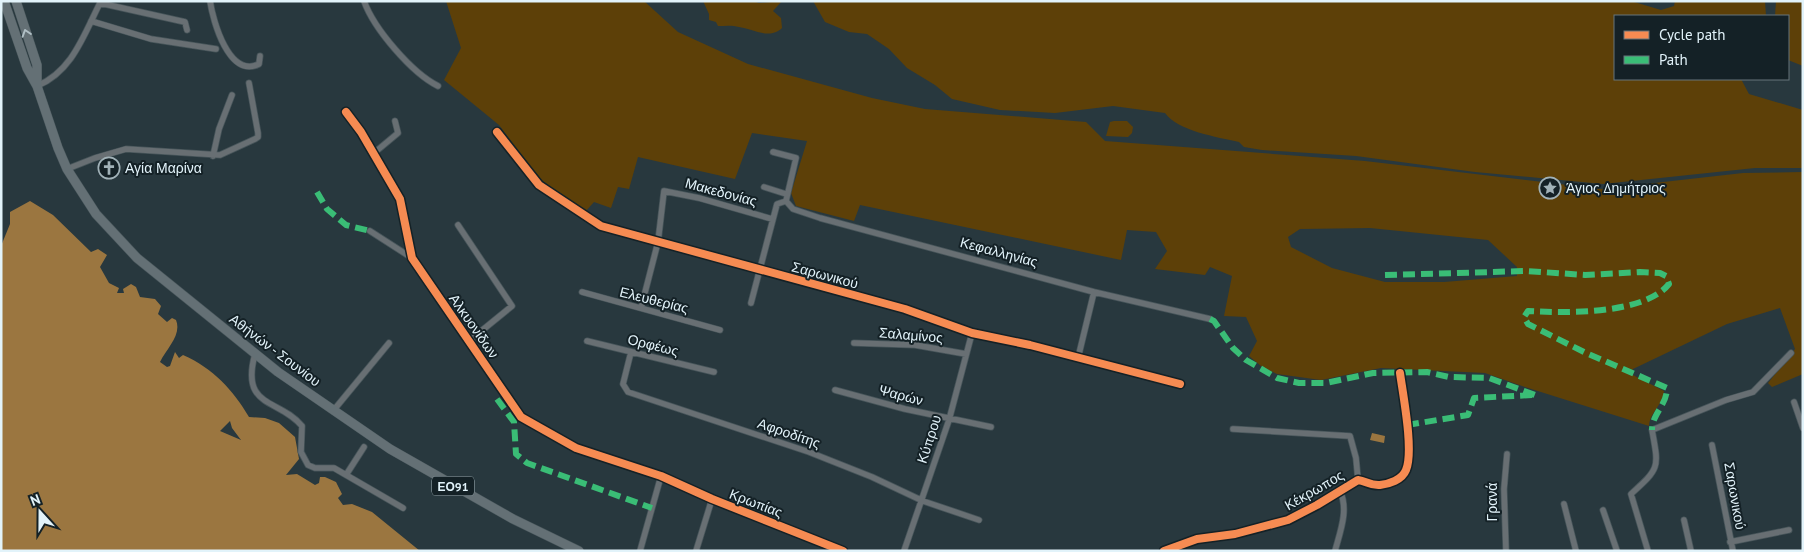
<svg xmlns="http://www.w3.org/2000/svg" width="1804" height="552" viewBox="0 0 1804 552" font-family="'PT Sans',sans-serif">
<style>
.green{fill:#5d4008;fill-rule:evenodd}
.water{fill:#9b7640;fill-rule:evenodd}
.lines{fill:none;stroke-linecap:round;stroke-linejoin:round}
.street-casing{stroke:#47555a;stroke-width:7}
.primary-casing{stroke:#47555a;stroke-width:10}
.street{stroke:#686f73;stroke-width:5.5}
.primary{stroke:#647075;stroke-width:9}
.quiet{stroke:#3abd76;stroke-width:6;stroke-dasharray:12 6;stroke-linecap:butt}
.cycleway-casing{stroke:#142126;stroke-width:11}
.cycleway{stroke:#f68b52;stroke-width:8}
.oneway{stroke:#b0bfc5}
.labels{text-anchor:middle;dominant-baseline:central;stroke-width:4;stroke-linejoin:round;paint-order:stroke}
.shield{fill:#142126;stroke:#a4b4ba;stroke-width:1}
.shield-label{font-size:12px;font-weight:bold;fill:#e2f3fa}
.poi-label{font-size:14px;fill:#e2f3fa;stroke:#142126;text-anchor:start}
.street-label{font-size:14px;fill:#e2f3fa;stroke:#142126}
</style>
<rect width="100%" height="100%" fill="#28383e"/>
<!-- green -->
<path class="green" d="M446,1H644L678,32L748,64L872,98L925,109L1086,122L1105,141L1365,161L1601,189L1743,173L1803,172V374L1772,387L1768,383L1795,349L1780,308L1727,324L1633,369L1631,374L1664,391C1663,405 1650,412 1649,426L1525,387L1485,373L1381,368L1321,380L1277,374L1261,366L1249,356L1257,341L1246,317L1224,316L1232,276L1210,267L1205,275L1155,269L1167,251L1156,232L1127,230L1121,260L860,205L854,221L796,206L791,193L807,141L752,133L735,179L638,157L629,189L618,187L611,208L594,202L585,212L539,178L499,125L444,80L461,48ZM1370,228L1488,240L1517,267V276L1444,282H1385L1332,268L1291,247L1288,237L1300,229Z
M703,1H753L759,3L782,1L773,11L781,18L782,28C770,40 753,29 739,27C732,25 725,26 718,26L716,22L709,20V14Z
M813,1H1631L1661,10L1674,6L1675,1H1765L1766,16H1615V79H1741L1749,94L1803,110V168H1755L1603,184L1475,172L1356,156L1262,150L1244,147L1239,142C1217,137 1178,131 1165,113L1113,106L1055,113L1000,110L952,99L935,85L907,68L889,49L867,34L849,32L825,22Z
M1776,1H1803V66L1788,60V16H1775Z
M1114,121H1127L1133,127L1132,133L1128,137L1106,136L1110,122Z"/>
<!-- water -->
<path class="water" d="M30,201L53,215L91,252L98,249L107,255L100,267L109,283L119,288L117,293H124L123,289L131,284L136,287L140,297L155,299L161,306L158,314L167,322L172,318L176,320C182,335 167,348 160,362L167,367L170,366L175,352L179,358L183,355C213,368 233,390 249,417L265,418L279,423L295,437L299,459L286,475L297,474L315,485L319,483L320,477H325L336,482L342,494L338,498L343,505L352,504L372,512L420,551H1V246L10,224V212ZM230,421L232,428L241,440L220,431Z
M1372,433L1385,436L1384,443L1370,440Z"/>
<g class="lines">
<!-- street casing -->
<g class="street-casing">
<path id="street" d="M210,1C213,21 229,79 259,64L260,56
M364,1C374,29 412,73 438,86
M100,3L185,22L187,30
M91,21L151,39L216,49
M37,86C73,71 84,34 101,1
M346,112L361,132L400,199L412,258L521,417L576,448L661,476L712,499L843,551
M497,132L539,185L601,226L905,309L972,333L1030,345L1180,384
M773,152L796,158L786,201
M374,153L398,133L395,121
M213,156L219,129L232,95
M67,169L95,158L126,149L220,155L255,139L258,137V133L249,83
M764,187L786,194
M786,201L793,209L820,218L1094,292L1210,319
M458,225L512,306L469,341
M370,231L412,258
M582,292L720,330
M751,303L777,204L786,201
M641,308L658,242L664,191L699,198L772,219
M587,341L714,372
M854,343L915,345L966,354
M631,352L623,384L628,392L809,452L872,477L923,501L979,520
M255,354C240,409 279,398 302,426L301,452L308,465L315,468H334L403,508
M1078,358L1094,292
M835,390L905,409L991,427
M1794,402L1803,428
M333,411L389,343
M1233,429L1350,436L1356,458L1358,480
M1712,445L1733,551
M346,475L364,447
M1564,504L1576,551
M1603,510L1617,551
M1684,520L1691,551
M1730,542L1789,530
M640,551L661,476
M696,551L712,499
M904,551L949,420L972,333
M1164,551L1197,539L1235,534L1288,520L1317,505L1358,480C1366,481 1371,486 1380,485C1389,484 1402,480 1406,470C1414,451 1403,395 1400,373
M1335,551C1340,532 1349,510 1340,491
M1506,551L1504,489L1507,454
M1648,551L1631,494C1660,468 1659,468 1652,430L1726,400L1753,392L1791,353"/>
</g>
<!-- primary casing -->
<g class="primary-casing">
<path id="primary" d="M4,1L27,68L37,86L58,148L67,169L96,214L137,258L278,372L390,449L513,519L579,551
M16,1L37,65V85"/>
</g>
<!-- street -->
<use href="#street" class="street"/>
<!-- primary -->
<use href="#primary" class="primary"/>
<!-- quiet -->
<path class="quiet" d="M317,192L327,209L346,225L370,231
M1385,275L1527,271L1585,275L1640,272L1660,273L1666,276L1669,284C1644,315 1565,313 1528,311L1524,317L1528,324L1584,352L1667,388C1667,405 1652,414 1652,430
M1210,319L1214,321L1233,348L1246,360L1277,378L1299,383H1326L1373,373L1427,372L1449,377L1489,378L1535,395
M497,399L514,422L516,454L527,463L652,508
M1407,425L1468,415L1474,398L1533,395"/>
<!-- cycleway casing -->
<g class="cycleway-casing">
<path id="cycleway" d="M346,112L361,132L400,199L412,258L521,417L576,448L661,476L712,499L843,551
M497,132L539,185L601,226L905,309L972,333L1030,345L1180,384
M1164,551L1197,539L1235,534L1288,520L1317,505L1358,480C1366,481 1371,486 1380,485C1389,484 1402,480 1406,470C1414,451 1403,395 1400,373"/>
</g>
<!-- cycleway -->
<use href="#cycleway" class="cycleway"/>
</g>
<!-- one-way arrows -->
<defs><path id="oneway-chevron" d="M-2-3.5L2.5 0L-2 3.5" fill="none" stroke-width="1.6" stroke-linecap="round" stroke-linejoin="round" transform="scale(1.25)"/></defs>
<use class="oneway" href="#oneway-chevron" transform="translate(26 33) rotate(-108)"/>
<!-- icons -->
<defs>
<g id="church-ring" transform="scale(1.125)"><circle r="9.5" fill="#142126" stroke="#a1b2b8" stroke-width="1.5"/><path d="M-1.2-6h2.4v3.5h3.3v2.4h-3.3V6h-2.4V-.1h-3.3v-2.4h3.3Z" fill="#a1b2b8"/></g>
<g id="sight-ring" transform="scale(1.125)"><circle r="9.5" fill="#142126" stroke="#a1b2b8" stroke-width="1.5"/><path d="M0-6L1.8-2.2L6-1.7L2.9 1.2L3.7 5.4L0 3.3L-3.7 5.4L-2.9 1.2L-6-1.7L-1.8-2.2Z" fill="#a1b2b8"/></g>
</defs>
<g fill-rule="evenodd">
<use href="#church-ring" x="109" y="168"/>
<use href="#sight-ring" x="1550" y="188"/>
</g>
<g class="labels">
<!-- shield labels -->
<rect class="shield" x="432" y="476.5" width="42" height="19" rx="4"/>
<g class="shield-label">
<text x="453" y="486">ΕΟ91</text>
</g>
<!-- poi labels -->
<g class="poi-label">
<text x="125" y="168">Αγία Μαρίνα</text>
<text x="1566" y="188">Άγιος Δημήτριος</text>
</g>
<!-- street labels -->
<g class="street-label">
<text transform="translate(721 192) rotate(15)">Μακεδονίας</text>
<text transform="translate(999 252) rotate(15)">Κεφαλληνίας</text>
<text transform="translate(825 275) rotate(15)">Σαρωνικού</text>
<text transform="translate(654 300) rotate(14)">Ελευθερίας</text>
<text transform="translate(474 326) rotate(55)">Αλκυονίδων</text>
<text transform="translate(911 335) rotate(5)">Σαλαμίνος</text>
<text transform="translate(653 345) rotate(14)">Ορφέως</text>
<text transform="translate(275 350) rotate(37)">Αθήνών - Σουνίου</text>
<text transform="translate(901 395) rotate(15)">Ψαρών</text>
<text transform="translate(789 433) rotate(19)">Αφροδίτης</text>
<text transform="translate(929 439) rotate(-72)">Κύπρου</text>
<text transform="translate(1314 490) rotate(-30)">Κέκρωπος</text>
<text transform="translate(1735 496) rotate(80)">Σαρωνικού</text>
<text transform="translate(1492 502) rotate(-90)">Γρανά</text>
<text transform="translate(756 503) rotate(21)">Κρωπίας</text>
</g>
</g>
<!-- border -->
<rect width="1804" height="552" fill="none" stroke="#e2f3fa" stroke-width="5"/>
<!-- legend -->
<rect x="1614" y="15" width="175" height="65" fill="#142126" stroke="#66757b"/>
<rect x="1624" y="31" width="25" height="8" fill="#f68b52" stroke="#66757b"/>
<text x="1659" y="40" font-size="15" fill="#e2f3fa">Cycle path</text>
<rect x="1624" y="56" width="25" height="8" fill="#3abd76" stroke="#66757b"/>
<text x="1659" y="65" font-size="15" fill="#e2f3fa">Path</text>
<!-- north arrow -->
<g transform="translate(40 512) rotate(339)" stroke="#142126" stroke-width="4" paint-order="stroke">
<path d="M0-4L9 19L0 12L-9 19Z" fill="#e2f3fa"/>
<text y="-8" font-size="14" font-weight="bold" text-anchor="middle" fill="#e2f3fa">N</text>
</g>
</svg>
